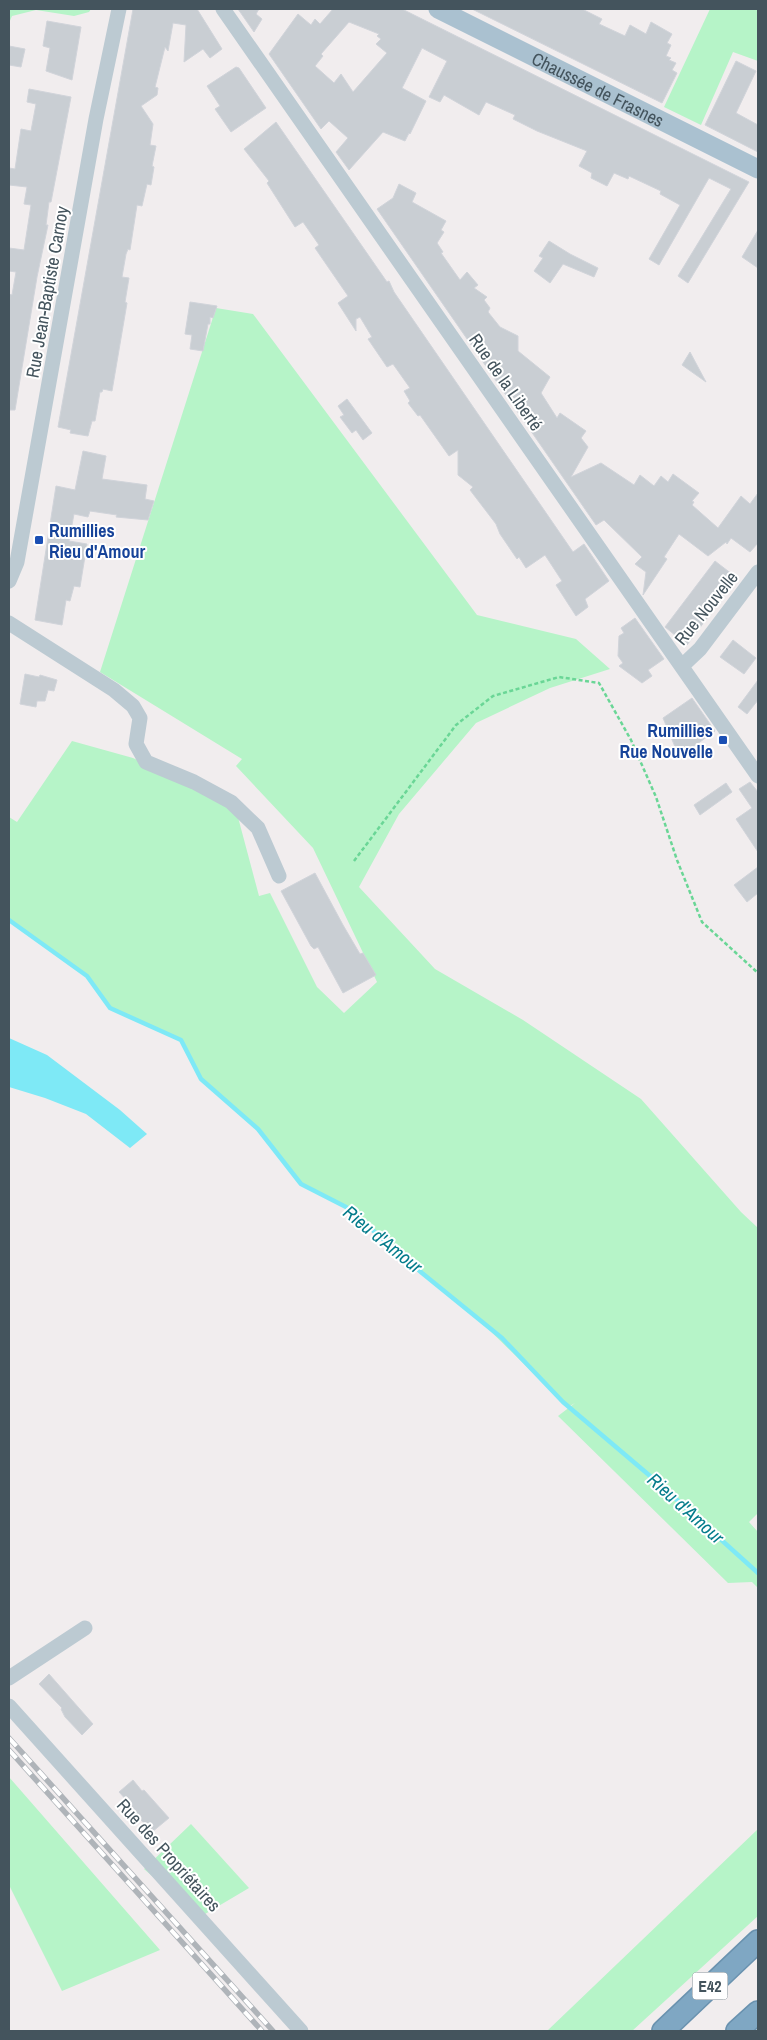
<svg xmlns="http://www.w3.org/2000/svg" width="767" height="2040" viewBox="0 0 767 2040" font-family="'Archivo Narrow',sans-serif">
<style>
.green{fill:#b6f4c8}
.water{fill:#7ee9f6}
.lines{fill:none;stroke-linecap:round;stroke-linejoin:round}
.stream{stroke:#7ee9f6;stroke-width:4.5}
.building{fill:#c9ced3;stroke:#d1d4da;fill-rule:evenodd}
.highway-casing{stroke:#6a92af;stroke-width:24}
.path{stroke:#6ad696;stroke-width:2.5;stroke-dasharray:4 2.5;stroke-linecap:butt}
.minor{stroke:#bccad2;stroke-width:15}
.major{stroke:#aac1d0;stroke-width:19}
.highway{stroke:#7fa7c3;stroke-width:21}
.rail-casing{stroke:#afb4b9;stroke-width:5.5}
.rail{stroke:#fff;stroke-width:4;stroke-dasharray:11;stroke-linecap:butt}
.transit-dot{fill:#1a4fb4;stroke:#fff;stroke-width:2}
.labels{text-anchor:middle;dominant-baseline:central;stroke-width:4;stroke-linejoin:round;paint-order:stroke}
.shield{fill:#fff;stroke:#7c878e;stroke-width:1}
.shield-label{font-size:16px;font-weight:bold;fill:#44545d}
.street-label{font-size:18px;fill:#44545d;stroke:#fff}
.transit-label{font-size:18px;font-weight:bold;fill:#164399;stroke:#fff;text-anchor:start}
.water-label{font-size:19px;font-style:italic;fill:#047c8b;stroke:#fff}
</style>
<rect width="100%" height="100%" fill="#f1edee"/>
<!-- green -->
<path class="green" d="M9,9H91L89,12L74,16L36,10L12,16L9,23Z
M710,9H758V61L733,52L701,125L664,107Z
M216,308L253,314L477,615L576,639L610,669L550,688L476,723L399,814L359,887L435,969L523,1020L641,1099L741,1212L758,1228V1513L749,1522L758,1532V1588L752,1582L728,1583L558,1416L575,1403L568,1407L476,1317L346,1207L301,1184L254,1125L201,1079L181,1040L110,1008L87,976L9,920V817L17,822L72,741L133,758L235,806L259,896L270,893L317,987L344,1013L377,982L313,848L236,766L242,759L100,672Z
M9,1777L160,1950L62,1991L9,1885Z
M191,1824L249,1888L200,1917L144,1869Z
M758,1829V1916L632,2031H547Z"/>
<!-- water -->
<path class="water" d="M9,1038L47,1055L120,1110L147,1134L130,1148L86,1114L45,1098L9,1087Z"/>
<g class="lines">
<!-- stream -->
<path class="stream" d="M9,920L87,976L110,1008L181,1040L201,1079L258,1129L301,1184L346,1207L422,1273L502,1338L563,1402L656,1481L758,1573"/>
</g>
<!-- building -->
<path class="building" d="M133,9H197L222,49L210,58L203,49L184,62L186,25L173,23L168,51L165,47L155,87L158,88L157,95L141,106L153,124L150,145L156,146L152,166L154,167L151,185L147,184L142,206L137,205L130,250L128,249L126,254L122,277L129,278L125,302L127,303L112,391L103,389L102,392H100L95,421H92L88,436L70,433L71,430L58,427Z
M238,9H259L256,14L262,19L254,32Z
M333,9H402L749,182L688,283L678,276L731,189L709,178L659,265L649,259L680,205L660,194L661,191L629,176L628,179L614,173L607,186L591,178L592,173L579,166L587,151L537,131L513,119L515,115L486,102L479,115L444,95L440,102L429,97L447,61L422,48L402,88L426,101L410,134L409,133L405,141L383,132L349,170L336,152L348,138L329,121L321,129L269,54L298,14L311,25L315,19L320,24ZM349,22L379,34L377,36L381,39L376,44L387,53L353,92L341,74L334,83L315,66L323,56L321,54Z
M472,9H582L602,19L599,24L625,36L630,25L646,34L651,22L672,34L667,43L671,45L666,56L671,58L669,60L676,63L672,70L677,73L662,103Z
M47,21L81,27L72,80L46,71L50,48L43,46Z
M9,46L25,49L21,67L9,65Z
M736,61L756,71L736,113L758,125V152L705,125Z
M236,67L239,68L266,108L231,132L215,109L220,106L207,86Z
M29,89L71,97L51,202H49L46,225H48L37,277L15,410H9V294L12,295L16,272L9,271V248L24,250L31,205L24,204L27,187L9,185V168L15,169L21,129L31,131L36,104L27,102Z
M276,122L387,282L389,281L394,292L573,552L584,544L609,581L585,599L588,607L576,616L556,585L562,581L545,555L526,568L519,557L517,559L500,534L496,524L470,490L473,487L458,475V450L449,456L420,415L418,416L408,403L410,401L404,391L410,388L393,364L387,367L368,339L372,337L360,317L356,319V331L338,303L348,296L315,248L319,245L303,222L295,227L267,183L269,181L244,149Z
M399,184L416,193L412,202L446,221L441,230L444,232L437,243L443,252L441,253L460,280L467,272L478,285L474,288L487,297L484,300L490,308L488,312L500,327L518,336V351L550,377L541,393L557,418L560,413L586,431L581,438L588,447L571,477L601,463L634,485L640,475L654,486L661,476L668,482L673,474L699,493L692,501L694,502L692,505L718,528L741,496L750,504L758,493V543L750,552L731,538L727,544L726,542L708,556L679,534L664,557L667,559L643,595L646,572L635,564L642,557L604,520L596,525L377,209L393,198Z
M758,230V268L742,257Z
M549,241L570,254L598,268L594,277L563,264L550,283L534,271L543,258L539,256Z
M190,302L217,306L213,318L210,317V324H208L203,351L190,349L192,335L185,334Z
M690,352L706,382L682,365Z
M347,399L372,433L363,440L356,430L352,433L340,417L344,415L338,406Z
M83,451L106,456L102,479L147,485L145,499L154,501L148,520L116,517L117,515L90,511L88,517L74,514L69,541L87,544L80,587L74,586L70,601L66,600L62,625L35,620L56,486L75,490Z
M715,561L737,578L687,645L665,627Z
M635,618L664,659L648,670L652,676L642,683L619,666L623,663L618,656L619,636L624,633L621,628Z
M733,640L756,658L744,674L720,657Z
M25,674L39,677L40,675L57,680L54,691L48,690L45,701H37L36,707L20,704Z
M758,680V700L747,714L738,707Z
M692,698L715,731L682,755L680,753L678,754L663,718Z
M750,782L758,792V852L736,819L752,808L739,789Z
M726,783L732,792L700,815L694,805Z
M758,867V893L747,902L734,885Z
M315,873L343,925L360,954L363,953L376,975L343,993L318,947L314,949L311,946L281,891Z
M49,1674L93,1724L82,1735L65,1717L61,1709L62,1708L39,1684Z
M133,1780L142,1791L144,1790L169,1818L152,1832L127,1805L129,1803L119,1792Z"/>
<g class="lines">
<!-- highway casing -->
<g class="highway-casing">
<path id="highway" d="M663,2031L758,1941
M737,2031L758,2012"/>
</g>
<!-- path -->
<path class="path" d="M354,861L456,725L493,696L559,677L599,683L631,740L656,797L677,860L702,922L758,973"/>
<!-- minor -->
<path class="minor" d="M223,9L758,776
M9,581L17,562L96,119L119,9
M9,623L114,690L133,706L140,718L136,744L146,762L194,782L231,802L258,828L279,876
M682,666L700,649L758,572
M9,1678L85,1628
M9,1706L301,2031"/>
<!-- major -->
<path class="major" id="s1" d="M438,9L758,169"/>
<!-- highway -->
<use href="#highway" class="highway"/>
<!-- rail casing -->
<g class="rail-casing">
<path id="rail" d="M9,1738L273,2031
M9,1750L262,2031"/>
</g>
<!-- rail -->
<use href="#rail" class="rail"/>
</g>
<!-- markers -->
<g class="transit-dot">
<rect x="34" y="535" width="10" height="10" rx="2.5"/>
<rect x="718" y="735" width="10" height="10" rx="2.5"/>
</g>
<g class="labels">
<!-- shield labels -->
<rect class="shield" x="692.5" y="1972.5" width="35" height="27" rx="4"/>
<g class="shield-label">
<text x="710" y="1986">E42</text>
</g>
<!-- street labels -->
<g class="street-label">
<text stroke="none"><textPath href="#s1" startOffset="179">Chaussée de Frasnes</textPath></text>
<text transform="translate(47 292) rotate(-80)">Rue Jean-Baptiste Carnoy</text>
<text transform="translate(506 382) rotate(55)">Rue de la Liberté</text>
<text transform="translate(706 608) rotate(-51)">Rue Nouvelle</text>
<text transform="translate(169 1855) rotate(48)">Rue des Propriétaires</text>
</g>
<!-- transit labels -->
<g class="transit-label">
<text x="49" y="530">Rumillies<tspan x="49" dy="21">Rieu d'Amour</tspan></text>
<text x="713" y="730" text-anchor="end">Rumillies<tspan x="713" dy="21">Rue Nouvelle</tspan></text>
</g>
<!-- water labels -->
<g class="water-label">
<text transform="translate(383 1239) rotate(39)">Rieu d'Amour</text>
<text transform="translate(686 1508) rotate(42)">Rieu d'Amour</text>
</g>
</g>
<!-- border -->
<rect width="767" height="2040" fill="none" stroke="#44545d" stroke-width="20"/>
</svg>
